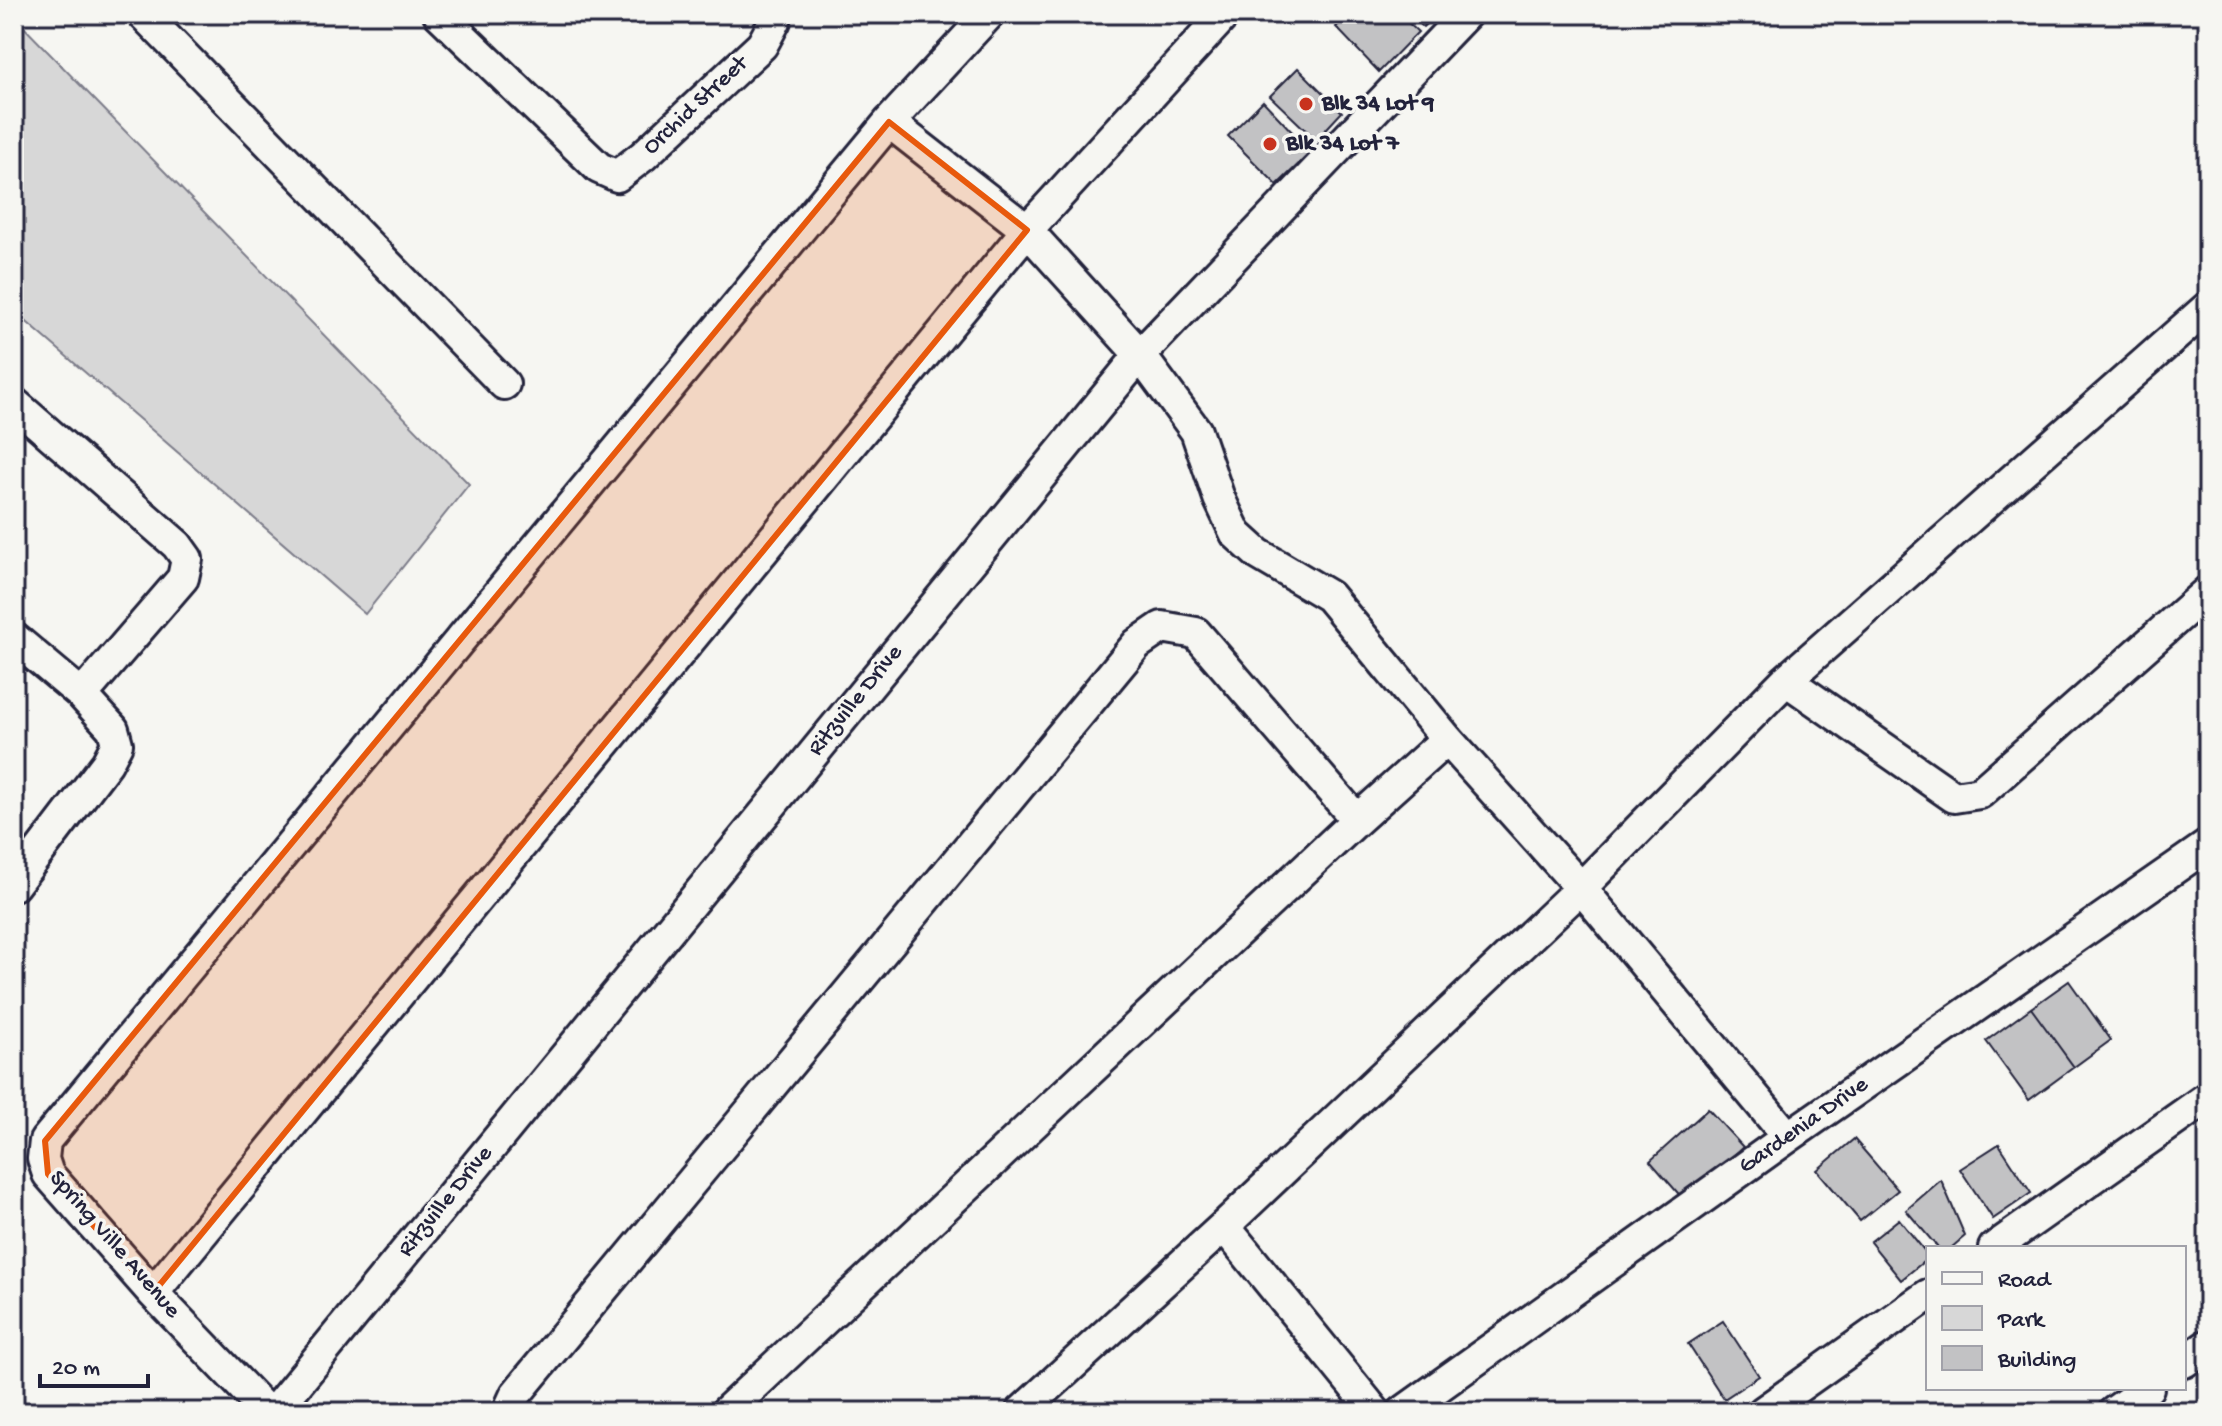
<svg xmlns="http://www.w3.org/2000/svg" width="2222" height="1426" viewBox="0 0 2222 1426" font-family="'Gochi Hand',sans-serif">
<style>
.green{fill:#d7d7d7;stroke:#7c7c89;stroke-width:2}
.building{fill:#c2c2c4;stroke:#22223b;stroke-width:2}
.lines{fill:none;stroke-linecap:round;stroke-linejoin:round}
.street-casing{stroke:#22223b;stroke-width:36}
.street{stroke:#f6f6f2;stroke-width:30}
.marked{fill:#e8590c;fill-opacity:0.2;stroke:#e8590c;stroke-width:6;stroke-linejoin:round}
.poi-dot{fill:#c8321e;stroke:#f6f6f2;stroke-width:3}
.labels{text-anchor:middle;dominant-baseline:central;stroke-width:7;stroke-linejoin:round;paint-order:stroke}
.poi-label{font-size:24px;font-weight:bold;fill:#22223b;stroke:#f6f6f2;text-anchor:start}
.street-label{font-size:24px;fill:#22223b;stroke:#f6f6f2}
</style>
<rect width="100%" height="100%" fill="#f6f6f2"/>
<filter id="ink" filterUnits="userSpaceOnUse"><feTurbulence type="fractalNoise" baseFrequency=".0125" numOctaves="2"/><feDisplacementMap in="SourceGraphic" scale="16" xChannelSelector="R" yChannelSelector="G"/><feConvolveMatrix kernelMatrix="1 2 1 2 8 2 1 2 1" color-interpolation-filters="sRGB"/></filter>
<g filter="url(#ink)">
<!-- green -->
<path class="green" d="M14,17L469,484L365,614L14,311Z"/>
<!-- building -->
<path class="building" d="M1349,14H1399L1418,32L1379,72L1336,27Z
M1409,14H1437L1423,27Z
M1298,68L1342,112L1316,140L1270,96Z
M1263,101L1311,152L1277,185L1228,136Z
M2069,981L2111,1040L2074,1067L2031,1008Z
M2031,1008L2074,1067L2029,1100L1986,1041Z
M1708,1109L1743,1147L1684,1200L1650,1161Z
M1854,1139L1898,1190L1860,1221L1817,1170Z
M1999,1144L2031,1193L1993,1219L1960,1169Z
M1941,1180L1965,1236L1951,1248H1938L1906,1210Z
M1899,1219L1928,1255V1258L1901,1280L1870,1242Z
M1723,1321L1759,1376L1724,1399L1688,1344Z"/>
<g class="lines">
<!-- street casing -->
<g class="street-casing">
<path id="street" d="M143,14L504,384
M439,14L599,168L617,176L643,156L762,45L775,21L771,14
M889,122L1027,230L1140,355L1196,431L1219,498L1236,534L1258,554L1329,596L1447,739L1581,888L1788,1137
M14,403L177,545L187,559L183,578L82,695
M14,638L82,695L113,729L117,744L107,763L14,885
M1786,680L1954,797L1980,793L2208,591
M1224,1226L1375,1412
M1994,1248L2208,1097
M153,1293L1027,230L1225,14
M2184,1362L2208,1345
M267,1412L153,1293L48,1174L43,1159L45,1141L889,122L989,14
M274,1412L1140,355L1466,14
M511,1412V1405L516,1394L1137,644L1162,627L1196,633L1357,820
M726,1412L1357,820L1447,739
M1021,1412L1224,1226L1581,888L1786,680L2208,307
M1403,1412L1788,1137L2208,845
M1763,1412L1928,1295
M2114,1412L2148,1388"/>
</g>
<!-- street -->
<use href="#street" class="street"/>
</g>
</g>
<!-- marked area -->
<path class="marked" d="M889,122L1027,230L153,1293L48,1174L45,1141Z"/>
<!-- markers -->
<g class="poi-dot">
<circle cx="1306" cy="104" r="8"/>
<circle cx="1270" cy="144" r="8"/>
</g>
<g class="labels">
<!-- poi labels -->
<g class="poi-label">
<text x="1322" y="104">Blk 34 Lot 9</text>
<text x="1286" y="144">Blk 34 Lot 7</text>
</g>
<!-- street labels -->
<g class="street-label">
<text transform="translate(696 106) rotate(-43)">Orchid Street</text>
<text transform="translate(856 701) rotate(-51)">Ritzville Drive</text>
<text transform="translate(1804 1126) rotate(-35)">Gardenia Drive</text>
<text transform="translate(446 1202) rotate(-51)">Ritzville Drive</text>
<text transform="translate(114 1245) rotate(49)">Spring Ville Avenue</text>
</g>
</g>
<!-- margin -->
<rect width="2222" height="1426" fill="none" stroke="#f6f6f2" stroke-width="48"/>
<rect x="24" y="24" width="2174" height="1378" fill="none" stroke="#22223b" stroke-width="3" filter="url(#ink)"/>
<!-- legend -->
<rect x="1926" y="1246" width="260" height="144" fill="#f6f6f2" stroke="#a1a1a9" stroke-width="2"/>
<rect x="1942" y="1272" width="40" height="12" fill="#f6f6f2" stroke="#a1a1a9" stroke-width="2"/>
<text x="1998" y="1286" font-size="24" fill="#22223b">Road</text>
<rect x="1942" y="1306" width="40" height="24" fill="#d7d7d7" stroke="#a1a1a9" stroke-width="2"/>
<text x="1998" y="1326" font-size="24" fill="#22223b">Park</text>
<rect x="1942" y="1346" width="40" height="24" fill="#c2c2c4" stroke="#a1a1a9" stroke-width="2"/>
<text x="1998" y="1366" font-size="24" fill="#22223b">Building</text>
<!-- scale -->
<path d="M40 1374v12h108v-12" fill="none" stroke="#22223b" stroke-width="4"/>
<text x="52" y="1374" font-size="24" fill="#22223b" stroke="#f6f6f2" stroke-width="6" paint-order="stroke">20 m</text>
</svg>
